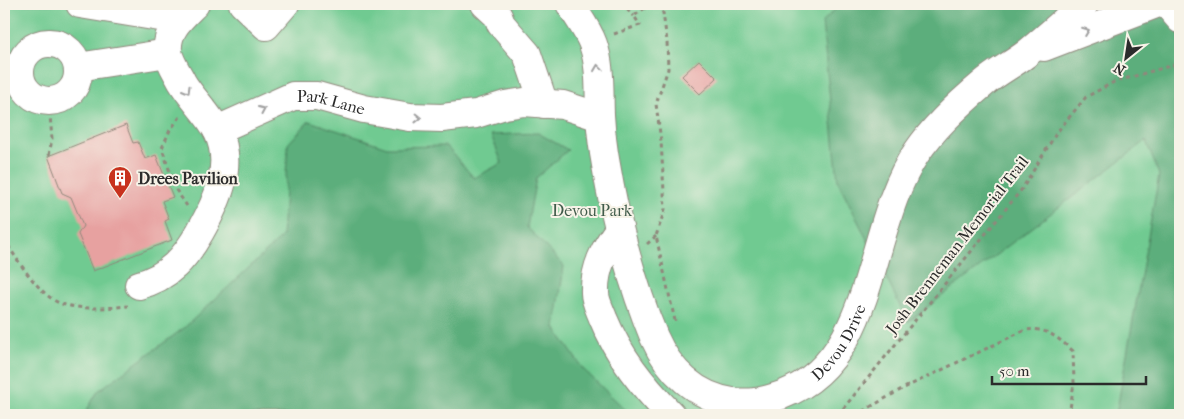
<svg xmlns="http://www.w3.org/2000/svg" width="1184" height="419" viewBox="0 0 1184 419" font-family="'IM FELL French Canon',serif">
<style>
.green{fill:#70ca91;stroke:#4e7a5e}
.forest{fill:#5cae7b;stroke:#446c53}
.building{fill:#e7a1a0}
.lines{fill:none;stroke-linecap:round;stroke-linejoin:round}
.minor-casing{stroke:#8f887b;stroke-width:30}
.path{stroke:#8f887b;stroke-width:3;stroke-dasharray:4 4;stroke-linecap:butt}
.minor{stroke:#fff;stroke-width:28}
.oneway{stroke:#a0a0a0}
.labels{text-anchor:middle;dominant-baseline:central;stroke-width:4;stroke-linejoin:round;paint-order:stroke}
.street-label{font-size:16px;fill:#2b2b2b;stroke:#f7f3e8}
.poi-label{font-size:16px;font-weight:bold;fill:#2b2b2b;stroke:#f7f3e8;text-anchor:start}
.park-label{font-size:16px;fill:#405b4a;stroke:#f7f3e8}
</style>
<rect width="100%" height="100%" fill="#f7f3e8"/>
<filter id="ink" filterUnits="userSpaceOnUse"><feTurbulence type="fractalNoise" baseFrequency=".02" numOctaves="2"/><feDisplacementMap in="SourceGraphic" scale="10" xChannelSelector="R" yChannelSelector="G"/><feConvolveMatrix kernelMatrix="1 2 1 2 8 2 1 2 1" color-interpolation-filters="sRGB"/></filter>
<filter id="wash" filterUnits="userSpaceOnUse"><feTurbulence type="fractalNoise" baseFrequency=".0096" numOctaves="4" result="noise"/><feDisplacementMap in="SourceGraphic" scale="20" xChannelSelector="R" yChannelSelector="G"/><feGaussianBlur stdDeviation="1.12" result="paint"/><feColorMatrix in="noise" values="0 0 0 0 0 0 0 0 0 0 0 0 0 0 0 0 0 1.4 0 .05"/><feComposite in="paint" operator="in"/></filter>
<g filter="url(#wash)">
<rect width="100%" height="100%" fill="#f3e4cb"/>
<!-- green -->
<path class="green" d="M4,4H1180V415H4Z"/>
<!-- forest -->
<path class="forest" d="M841,4H1180V415H1116L1159,175L1146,141L908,322L838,181L822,22Z
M309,121L387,147L446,146L474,178L502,163L491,135L538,133L568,150L536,178L527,227L564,266L555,328L583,369L631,415H84L98,391L184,328L282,237L288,144Z"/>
<g id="blocks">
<!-- building -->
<path class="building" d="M699,60L717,78L700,94L682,76Z
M126,125L133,143L138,142L145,159L156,155L173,197L162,201L169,219L165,221L172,240L93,271L78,234L83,226L71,197L62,193L48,156Z"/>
</g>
</g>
<g filter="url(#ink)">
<use href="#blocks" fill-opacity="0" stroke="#8f887b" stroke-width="1"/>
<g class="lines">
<!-- minor casing -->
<g class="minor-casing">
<g id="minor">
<path d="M80,4L178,20"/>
<path d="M243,4L266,26L285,4"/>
<path d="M485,4L498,16L501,24L527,54L544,104"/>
<path id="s1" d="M570,4C578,17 588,30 593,44C601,67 599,90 600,115C601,131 603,149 606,165C615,220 633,287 654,337C669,371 696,397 733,402C752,404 765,401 782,395C879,358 865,226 917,152C934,127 960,103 984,83C997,72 1013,64 1026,54C1046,38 1065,20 1084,4"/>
<path d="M1167,4L1180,19"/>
<circle cx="49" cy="72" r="29"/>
<path d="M1044,47L1156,4"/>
<path d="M78,67L168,53"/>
<path id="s2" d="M217,130L293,96H317L364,109L410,117L442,118L476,114L505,105L524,102L563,105L600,117"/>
<path d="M619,229C605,248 594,268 595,293C595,301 600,310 603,318C619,357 642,385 671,415"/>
<path d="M139,285C169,277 185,258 200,232C217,202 234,166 218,132C209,114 192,99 182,82C178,74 169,61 168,51C166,30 181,18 195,4"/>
</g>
</g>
<!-- path -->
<path class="path" d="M621,4L634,16
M659,4L663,13L667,41L668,69L656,104L661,141L665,209L656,236L675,321
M614,34L640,25L634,16L650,4
M4,101L21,81
M180,117L170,130L162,148L176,190L187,206
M49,155L52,139L50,115
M4,239C16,258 40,297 62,304C82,310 107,308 128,306
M647,244L656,236
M838,415L1022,189L1057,132L1086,97L1114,82L1180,63
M856,415L902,389L1025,330C1046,327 1057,337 1073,351L1074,383L1069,415"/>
<!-- minor -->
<use href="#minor" class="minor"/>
</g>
<!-- one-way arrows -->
<defs><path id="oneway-chevron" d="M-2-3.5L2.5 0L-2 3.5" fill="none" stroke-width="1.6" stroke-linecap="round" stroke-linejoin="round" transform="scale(1.25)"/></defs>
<g class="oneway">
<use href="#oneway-chevron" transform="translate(1086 31) rotate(-21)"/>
<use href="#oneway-chevron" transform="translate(598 68) rotate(-98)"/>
<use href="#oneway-chevron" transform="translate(187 90) rotate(60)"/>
<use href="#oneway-chevron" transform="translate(262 110) rotate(-24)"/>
<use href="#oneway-chevron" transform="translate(418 118) rotate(1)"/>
</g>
</g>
<!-- icons -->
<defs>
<g id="building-pin" transform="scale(1.25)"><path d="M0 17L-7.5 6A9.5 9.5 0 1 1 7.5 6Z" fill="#c8321e" stroke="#f7f3e8"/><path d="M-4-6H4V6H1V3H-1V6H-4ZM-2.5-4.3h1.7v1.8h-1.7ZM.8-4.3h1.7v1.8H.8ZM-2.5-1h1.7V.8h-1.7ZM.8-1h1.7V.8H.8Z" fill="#fff"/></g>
</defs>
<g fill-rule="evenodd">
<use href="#building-pin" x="120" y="178"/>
</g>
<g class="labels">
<!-- street labels -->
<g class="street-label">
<text stroke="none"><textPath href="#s2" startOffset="122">Park Lane</textPath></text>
<text transform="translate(957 245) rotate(-52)">Josh Brenneman Memorial Trail</text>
<text stroke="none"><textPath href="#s1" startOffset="584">Devou Drive</textPath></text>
</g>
<!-- poi labels -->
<g class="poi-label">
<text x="138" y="178">Drees Pavilion</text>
</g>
<!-- park labels -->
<g class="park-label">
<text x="592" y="210">Devou Park</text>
</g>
</g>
<!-- margin -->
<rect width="1184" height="419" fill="none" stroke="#f7f3e8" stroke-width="20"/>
<!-- north arrow -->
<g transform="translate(1126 58) rotate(210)" stroke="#f7f3e8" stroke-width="4" paint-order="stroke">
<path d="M0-4L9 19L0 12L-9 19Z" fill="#2b2b2b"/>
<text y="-8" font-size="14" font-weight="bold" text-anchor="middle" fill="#2b2b2b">N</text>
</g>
<!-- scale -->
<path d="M992 376v8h154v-8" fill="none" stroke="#2b2b2b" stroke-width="2.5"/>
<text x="999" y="376" font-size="15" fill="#2b2b2b" stroke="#f7f3e8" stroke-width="4" paint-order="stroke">50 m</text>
</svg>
